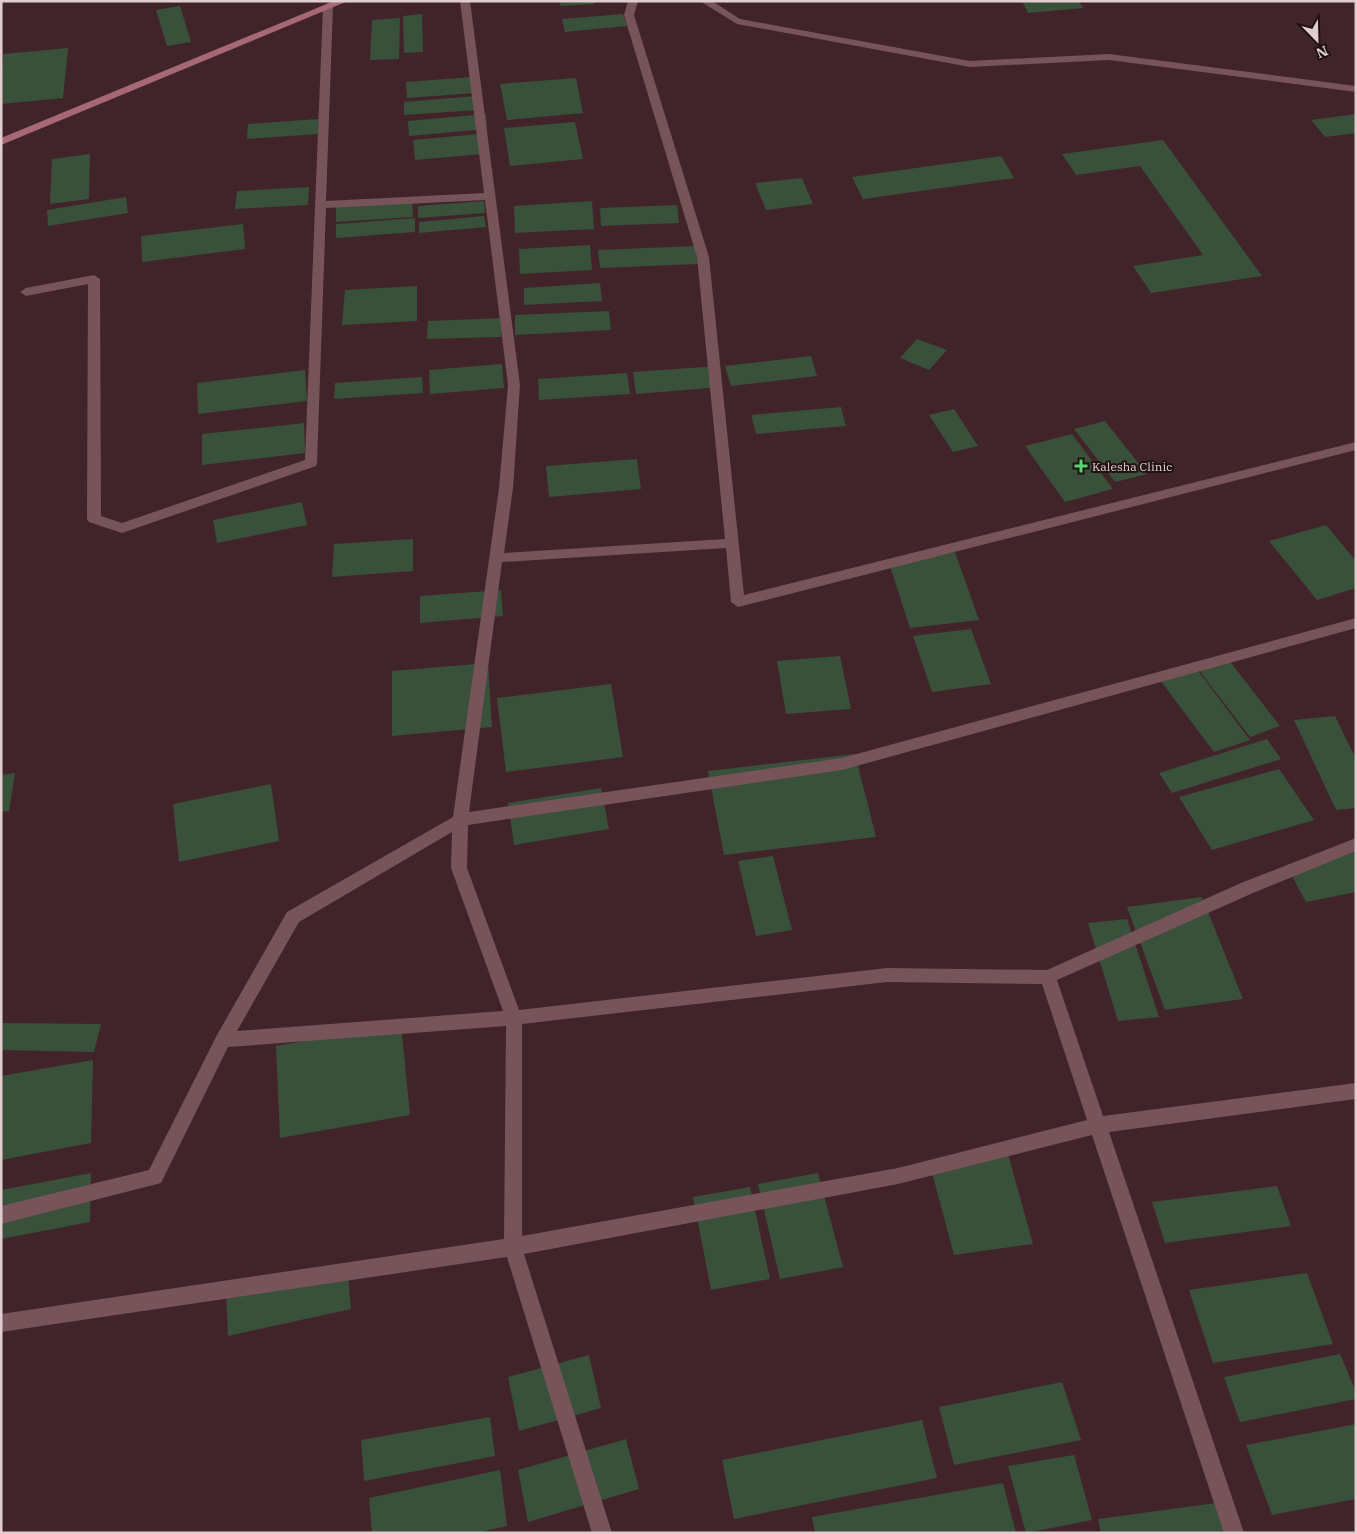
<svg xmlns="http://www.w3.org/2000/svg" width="1357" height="1534" viewBox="0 0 1357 1534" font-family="'IBM Plex Serif',serif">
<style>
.building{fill:#39503b}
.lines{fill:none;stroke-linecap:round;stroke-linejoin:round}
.minor{fill:#76545a;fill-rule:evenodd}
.major{fill:#a66874;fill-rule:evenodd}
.poi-dot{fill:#59d56f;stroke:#1f1214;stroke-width:2}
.labels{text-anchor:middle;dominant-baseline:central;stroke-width:4;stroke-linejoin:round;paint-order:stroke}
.poi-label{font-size:12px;fill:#e1cdd0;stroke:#1f1214;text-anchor:start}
</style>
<rect width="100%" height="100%" fill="#412429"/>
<!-- building -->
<path class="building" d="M560,1H594L595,4L560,6Z
M1022,1H1079L1083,8L1028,13Z
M180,6L191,42L167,46L156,10Z
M422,14L423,52L404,53L403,16Z
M623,14L627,26L565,32L562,19Z
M400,18L399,59L370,60L372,20Z
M68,48L63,98L1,104L3,54Z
M473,77L475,93L407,98L406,82Z
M576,78L583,113L507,120L500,84Z
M476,96L477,110L404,115V102Z
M486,114L487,129L409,136L408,121Z
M1356,114V133L1325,137L1311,120Z
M318,119V134L247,139L248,124Z
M575,122L583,159L510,166L504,128Z
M479,134L482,154L415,160L413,140Z
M1163,140L1262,276L1151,293L1133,266L1203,255L1140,166L1076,175L1062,154Z
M90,154L89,199L50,204L52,159Z
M1001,156L1014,178L863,199L852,177Z
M802,178L813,204L766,210L755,183Z
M309,187L308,205L235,209L237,191Z
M126,197L128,213L48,226L47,210Z
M412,201L413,217L336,222V206Z
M484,201L485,213L418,218V206Z
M592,201L594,229L515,233L514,206Z
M677,205L679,223L601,226L600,208Z
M484,216L486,227L419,233V222Z
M415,218V232L336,238V224Z
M243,224L245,249L142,262L141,236Z
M590,245L592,270L520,274L519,249Z
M695,246L698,264L600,268L598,250Z
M600,283L602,301L524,305V288Z
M417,286V321L342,325L345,290Z
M609,311L611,330L515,335V315Z
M502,318L501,337L427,339L428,321Z
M917,339L947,350L929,370L900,358Z
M811,356L817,376L731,386L725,366Z
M502,364L504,388L430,394L429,370Z
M718,366L722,387L636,394L633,372Z
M305,370L307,401L198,414L197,383Z
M627,373L630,394L539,400L538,379Z
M422,377L423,393L334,399L335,383Z
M841,407L846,426L756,434L751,415Z
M954,409L978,446L953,452L929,415Z
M1105,421L1147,474L1115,482L1074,429Z
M304,423L305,453L202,465V434Z
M1072,434L1113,489L1065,502L1025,446Z
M637,459L641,489L549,497L546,466Z
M302,502L307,525L217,543L213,520Z
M1326,525L1356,561V588L1317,600L1269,541Z
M413,539V571L332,577L334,544Z
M955,552L979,620L910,628L888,560Z
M501,590L503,616L420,623V596Z
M971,629L991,684L932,692L913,636Z
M840,656L851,709L786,714L777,661Z
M1228,659L1280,726L1250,737L1198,669Z
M488,663L492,727L392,736V671Z
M1196,668L1250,740L1214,752L1160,680Z
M611,684L623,757L506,772L497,698Z
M1335,716L1356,759V808L1336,810L1294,720Z
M1267,739L1281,759L1172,793L1159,773Z
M855,754L876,837L724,855L708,771Z
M1279,769L1314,820L1212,850L1179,797Z
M15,773L9,811L1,812V775Z
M271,784L279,841L179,862L173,804Z
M601,788L609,829L514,845L508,803Z
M1356,851V892L1306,902L1286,865Z
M773,856L792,930L756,936L738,861Z
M1202,897L1243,999L1165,1010L1127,907Z
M1127,919L1159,1017L1118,1021L1088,923Z
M1,1023L101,1024L94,1052L1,1050Z
M401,1024L410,1115L280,1138L276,1046Z
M93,1060L91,1143L1,1160V1076Z
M1008,1154L1033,1244L954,1255L930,1165Z
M91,1173L90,1222L1,1239V1190Z
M818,1173L843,1267L780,1279L758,1184Z
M1277,1186L1291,1226L1165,1243L1152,1202Z
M750,1187L770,1279L711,1290L693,1197Z
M347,1263L351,1309L228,1336L226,1289Z
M1307,1273L1333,1344L1213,1363L1189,1290Z
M1340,1354L1356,1392V1399L1240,1422L1224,1377Z
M589,1355L601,1408L519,1431L508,1377Z
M1062,1382L1081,1440L954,1465L939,1407Z
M490,1417L495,1456L364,1481L361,1440Z
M922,1420L937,1478L734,1519L722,1460Z
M1356,1424V1499L1272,1515L1246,1445Z
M626,1439L639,1489L528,1522L518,1470Z
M1074,1455L1092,1520L1026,1533L1008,1466Z
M500,1470L507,1526L476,1533H372L369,1498Z
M1003,1483L1016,1533H815L812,1517Z
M1216,1503L1225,1533H1101L1098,1519Z"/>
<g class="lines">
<!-- minor -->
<path class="minor" d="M460,1H470L520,385L513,488L504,553L725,539L697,257L624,15L628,1H638L634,15L709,257L744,595L1356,442V450L738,607L731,602L726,548L502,562L469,812L842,758L1356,618V628L842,770L468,825L467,868L519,1010L887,968L1047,970L1241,883L1356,838V851L1253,893L1057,980L1103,1116L1356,1083V1099L1109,1132L1244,1533H1224L1092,1135L898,1184L524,1254L612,1533H592L507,1257L1,1332V1314L504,1239L506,1026L228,1047L161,1183L1,1224V1206L149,1170L217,1035L287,912L453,817L499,488L508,385L485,200L326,208L317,463L316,466L122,533L89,522L87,519L88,284L26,296L20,292L26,288L94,275L100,279L101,516L122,523L305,460L323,6L328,3L333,6L326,201L484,193ZM452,832L451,868L503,1011L237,1031L299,922ZM887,982L1042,984L1087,1120L898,1168L522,1236V1024Z
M700,1H712L740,19L970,61L1109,54L1356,86V92L1109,60L970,67L737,24Z"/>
<!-- major -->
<path class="major" d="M334,1H348L1,145V138Z"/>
</g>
<!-- markers -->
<path class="poi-dot" d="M1078.5 458.5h5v5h5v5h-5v5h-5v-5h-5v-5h5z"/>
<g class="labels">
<!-- poi labels -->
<g class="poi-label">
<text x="1092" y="466">Kalesha Clinic</text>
</g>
</g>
<!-- border -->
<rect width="1357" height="1534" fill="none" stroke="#e1cdd0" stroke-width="5"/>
<!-- north arrow -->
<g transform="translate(1317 40) rotate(157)" stroke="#1f1214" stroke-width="4" paint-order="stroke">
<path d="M0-4L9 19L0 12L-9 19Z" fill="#e1cdd0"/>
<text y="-8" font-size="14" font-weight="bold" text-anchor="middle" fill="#e1cdd0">N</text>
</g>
</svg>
